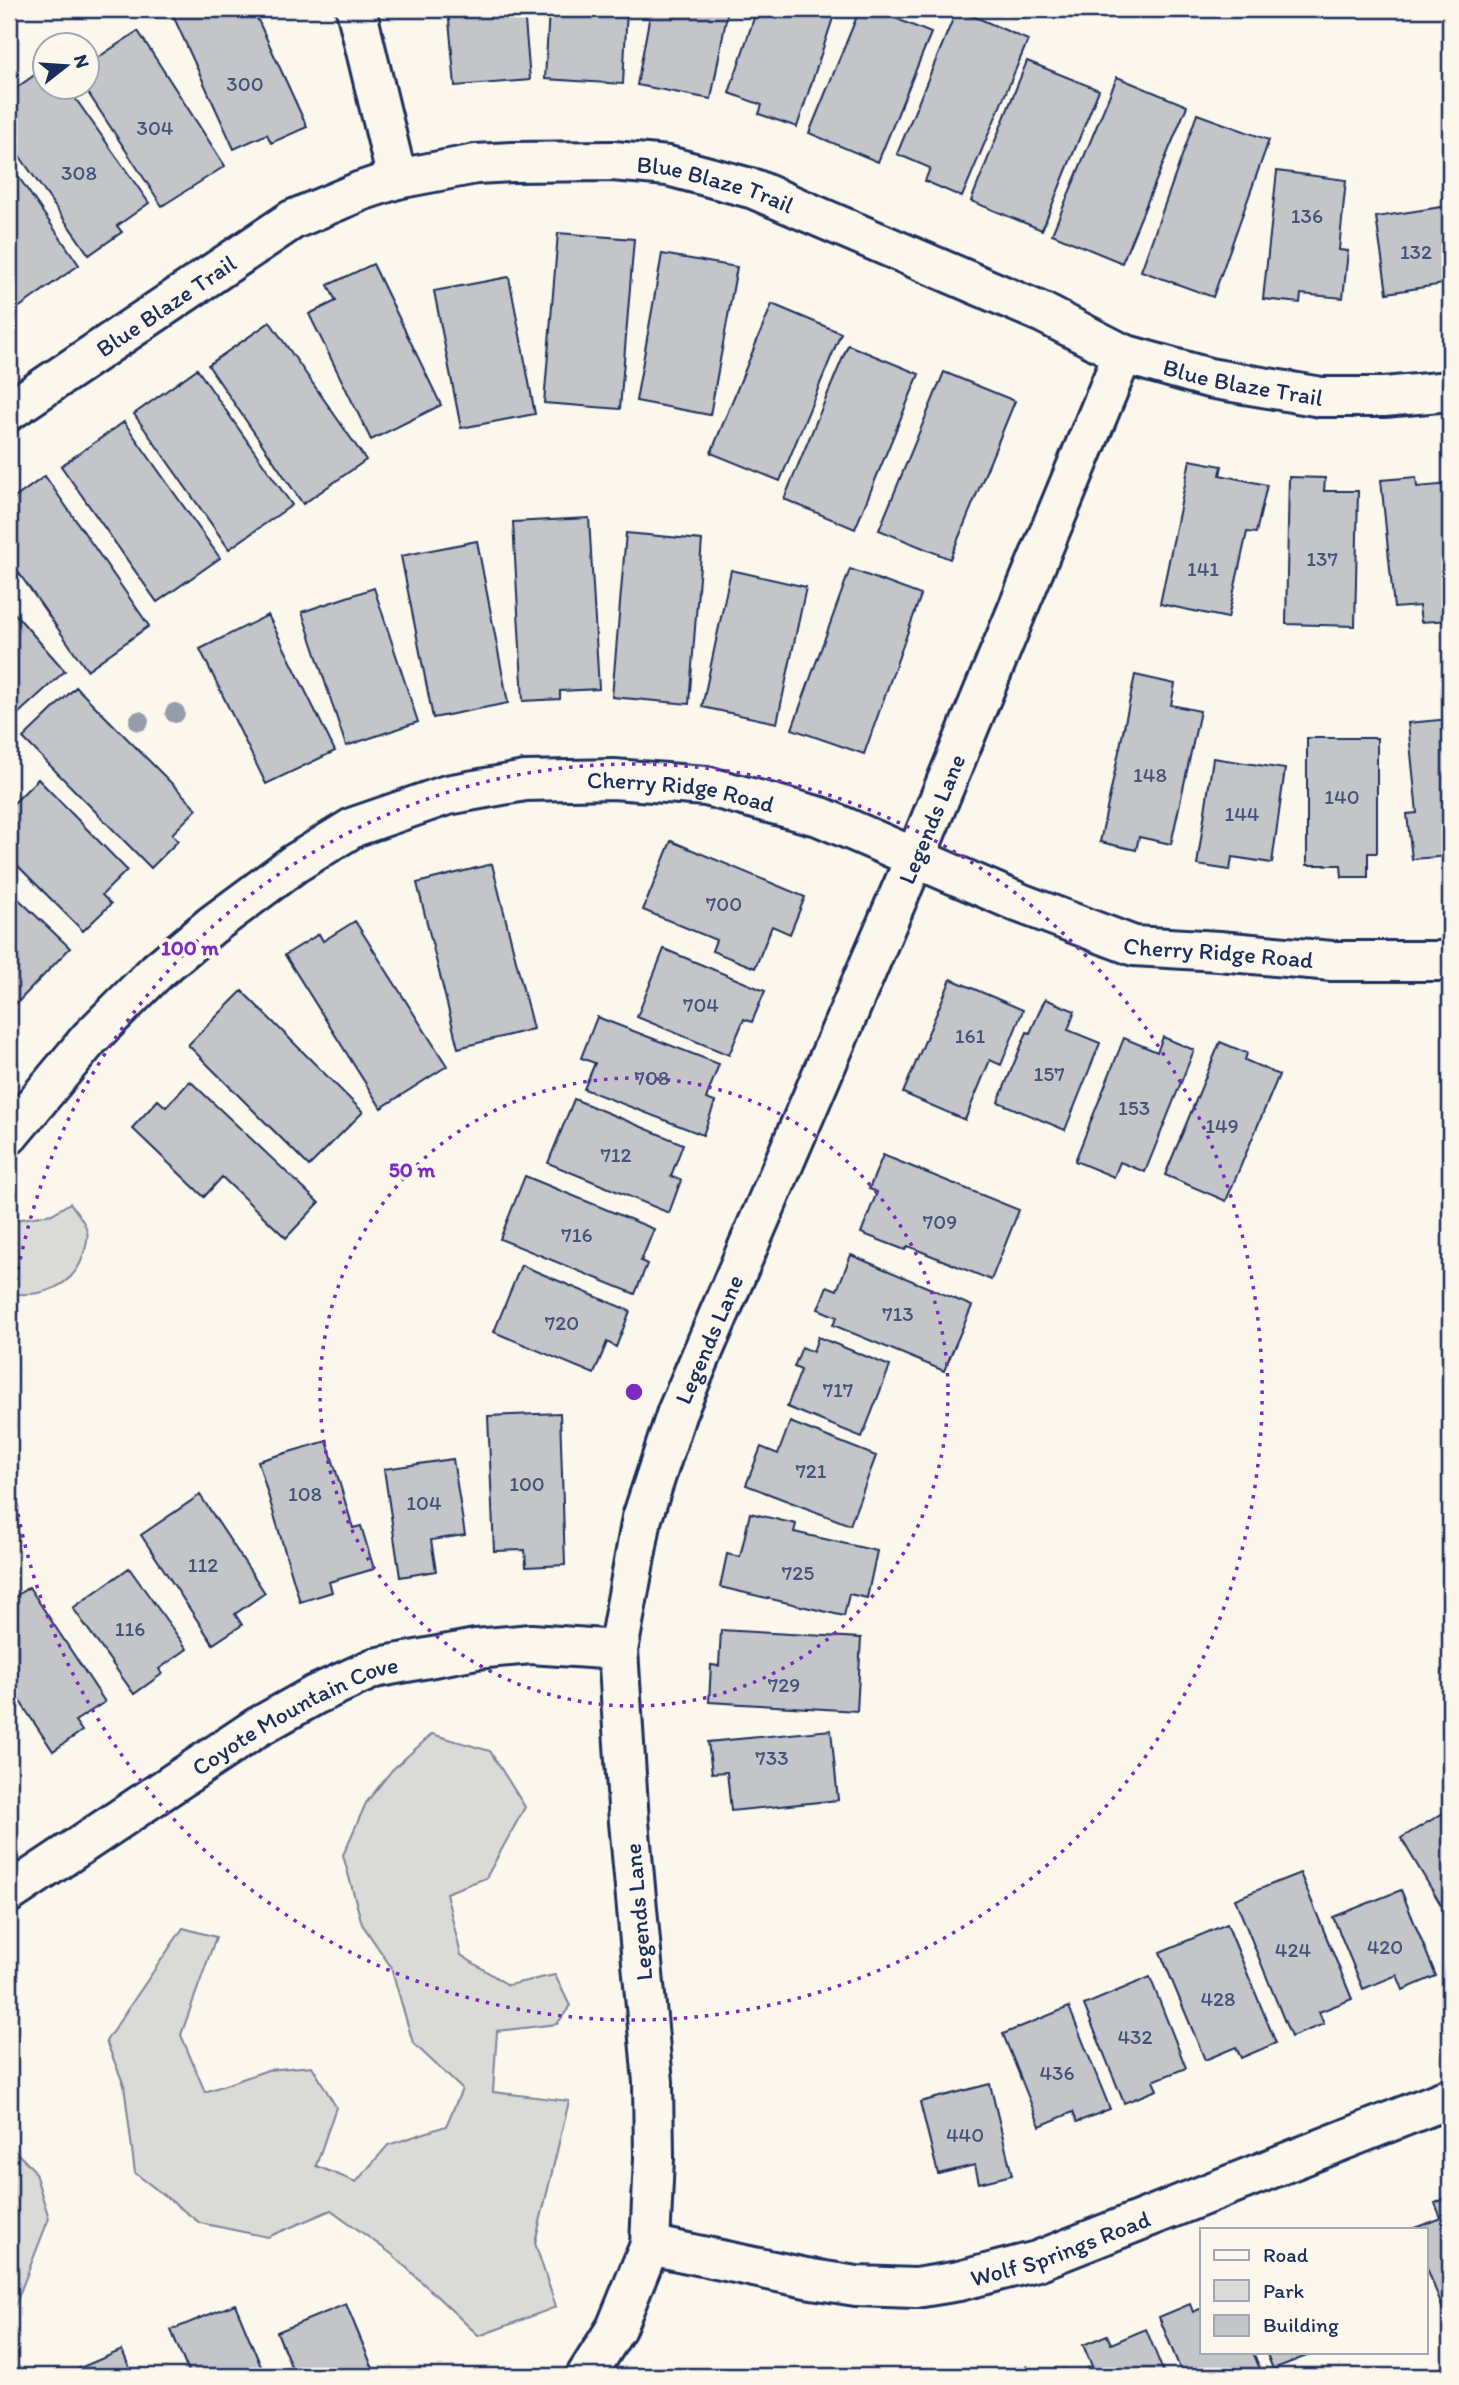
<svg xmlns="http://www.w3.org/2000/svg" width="1459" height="2385" viewBox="0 0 1459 2385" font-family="Itim,sans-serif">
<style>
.green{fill:#dadad7;stroke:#7a849a;stroke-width:2}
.building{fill:#c3c5c9;stroke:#1b2f5e;stroke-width:2}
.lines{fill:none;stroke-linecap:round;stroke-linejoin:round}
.minor-casing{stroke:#1b2f5e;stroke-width:44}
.minor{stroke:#fbf7ec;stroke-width:38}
.tree{fill:#959cab}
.ring{fill:none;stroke:#7b2cbf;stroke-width:3.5;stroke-dasharray:3.5 7}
.labels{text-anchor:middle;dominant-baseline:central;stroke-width:7;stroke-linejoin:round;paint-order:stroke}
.number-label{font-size:21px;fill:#455479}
.street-label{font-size:24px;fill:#1b2f5e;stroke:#fbf7ec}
.centre{fill:#7b2cbf;stroke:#fbf7ec;stroke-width:3.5}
.ring-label{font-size:21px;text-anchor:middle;font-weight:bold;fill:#7b2cbf;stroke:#fbf7ec;stroke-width:7;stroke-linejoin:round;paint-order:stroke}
</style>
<rect width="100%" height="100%" fill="#fbf7ec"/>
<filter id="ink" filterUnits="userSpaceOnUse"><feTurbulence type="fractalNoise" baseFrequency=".0143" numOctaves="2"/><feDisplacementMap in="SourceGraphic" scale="14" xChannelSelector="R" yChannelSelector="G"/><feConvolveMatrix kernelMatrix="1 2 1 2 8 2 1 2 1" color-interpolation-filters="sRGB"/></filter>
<g filter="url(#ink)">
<!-- green -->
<path class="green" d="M70,1203C76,1211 85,1221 87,1231C89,1238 86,1246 84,1253C75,1287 41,1298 9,1293V1221L52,1214Z
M432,1734L490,1751L525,1807L486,1878L446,1893L461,1955L508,1985L555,1975L570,2006L557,2024L497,2031L493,2092L569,2101L535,2243L556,2307L479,2336L393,2255L331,2210L268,2237L200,2223L135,2173L124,2085L106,2041L183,1928L216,1937L181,2035L205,2092L268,2070L312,2066L336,2107L316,2166L356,2182L388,2145L446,2126L462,2089L413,2043L391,1967L362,1924L343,1855L366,1803L392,1770Z
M9,2145L34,2170L49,2218L14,2308L9,2313Z"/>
<!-- building -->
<path class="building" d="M170,9H253L307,127L271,143L267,134L234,149Z
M448,9H524L530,80L455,86Z
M549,9H627L623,84L545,79Z
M651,9H728L711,99L637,85Z
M757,9H836L797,127L759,114L762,105L729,93Z
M860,9H873L931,33L878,162L809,133Z
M957,9L1028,40L962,197L925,181L930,168L897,154Z
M138,31L225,166L162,206L85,88H88V64Z
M1027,61L1099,90L1042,230L971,201Z
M46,67V88H68L149,203L117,226L122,232L89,255L9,141V93Z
M1117,77L1187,106L1122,263L1052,234Z
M1197,114L1269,140L1213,297L1141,271Z
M9,163L79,265L18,308L9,294Z
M1277,171L1346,180L1339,250L1348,251L1343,298L1301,294L1300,303L1263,299Z
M1448,206L1450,283L1387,293L1376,217Z
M558,233L634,239L620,409L544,403Z
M662,254L737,267L710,415L636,401Z
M373,264L441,405L371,440L309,314L336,301L328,285Z
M509,277L535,414L461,428L434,291Z
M772,304L841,333L780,481L711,453Z
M270,322L366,460L303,504L208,365Z
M848,345L919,374L855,529L784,499Z
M197,369L292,505L229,549L134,414Z
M944,372L1015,401L950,559L879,530Z
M124,422L220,558L157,602L61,466Z
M1190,460L1222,466L1220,475L1267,485L1256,533L1247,532L1228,618L1160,604Z
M45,476L149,626L87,670L9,559V502Z
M1289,477L1325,478L1324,491H1358L1355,626L1286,624Z
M1416,477L1417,487L1450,484V620L1421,622L1419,606L1394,608L1381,480Z
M589,518L599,689L560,691V699L523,701L513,522Z
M626,533L702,540L689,704L612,697Z
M477,541L508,703L433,718L401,556Z
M850,569L921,595L864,754L792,729Z
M731,570L806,587L777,723L702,707Z
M374,588L418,722L346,746L302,612Z
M9,607L65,671L9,722Z
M268,615L335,751L266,784L200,649Z
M1135,675L1175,684L1171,705L1200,711L1171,844L1139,837L1136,850L1100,842Z
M76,687L197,809L172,834L178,841L151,868L23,738Z
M1450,719V856L1412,859L1407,814L1417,813L1408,723Z
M1307,738H1377V853H1368V877H1342L1341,865H1307Z
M1213,758L1285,769L1272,863L1232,857L1230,870L1197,865Z
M38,779L127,870L102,895L111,904L83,931L9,857V808Z
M671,841L805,897L790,934L772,926L755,968L712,951L716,940L643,910Z
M492,864L533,1029L458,1048L417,883Z
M9,890L70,948L17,1003L9,995Z
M355,921L447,1066L381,1108L285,955L319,934L323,941Z
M664,949L765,991L752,1022L744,1019L729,1055L637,1017Z
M951,979L1023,1010L1001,1065L990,1060L965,1120L903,1093Z
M242,991L363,1112L309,1166L188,1045Z
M1045,999L1075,1011L1068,1030L1100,1043L1065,1130L998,1102L1027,1032L1030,1033Z
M597,1017L719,1064L706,1099L715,1102L703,1135L584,1089L595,1063L581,1058Z
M1163,1037L1194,1050L1145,1172L1120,1162L1114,1177L1075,1161L1124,1038L1157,1052Z
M1220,1042L1247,1053L1245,1060L1279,1075L1226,1201L1165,1175Z
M190,1081L319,1203L286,1238L222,1177L204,1197L132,1128L158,1100L166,1107Z
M574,1099L683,1144L671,1176L681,1180L669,1213L548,1163Z
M883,1155L1019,1210L991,1280L908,1246L905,1250L861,1233L877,1192L869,1189Z
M525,1176L654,1229L641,1261L647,1264L635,1294L500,1239Z
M851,1255L972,1306L944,1371L833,1325L837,1317L818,1309L827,1286L837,1290Z
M521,1265L630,1311L616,1347L607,1342L594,1374L494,1332Z
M818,1337L890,1366L862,1437L787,1407L801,1370L794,1367L802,1347L813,1352Z
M560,1413L565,1565L526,1567L525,1550L494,1551L488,1416Z
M790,1422L876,1456L850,1525L746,1485L761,1447L778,1454Z
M327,1441L353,1528L361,1526L374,1569L329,1582L332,1592L300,1602L258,1461Z
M453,1459L465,1535L431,1540L436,1571L400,1577L384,1469Z
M200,1495L265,1593L235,1614L242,1625L213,1644L141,1535Z
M750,1513L796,1524L794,1532L877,1551L867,1598L849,1594L844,1616L720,1587L727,1554L740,1557Z
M129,1568L187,1649L159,1669L162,1674L134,1694L73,1608Z
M29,1587L105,1702L75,1721L82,1731L53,1751L9,1685V1601Z
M721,1630L861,1638L857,1711L709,1702L711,1665L719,1666Z
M831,1730L838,1800L731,1811L727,1772L712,1773L708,1742Z
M1450,1809V1920L1401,1838Z
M1300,1873L1352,1999L1319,2012L1324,2024L1291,2037L1235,1899Z
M1401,1890L1436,1976L1403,1990L1397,1975L1363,1989L1333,1917Z
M1227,1924L1276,2043L1241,2058L1236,2047L1205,2060L1160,1952Z
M1150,1977L1186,2068L1153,2081L1157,2090L1124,2103L1084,2005Z
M1069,2007L1110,2109L1077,2122L1073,2112L1040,2126L1003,2034Z
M990,2084L1012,2175L979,2183L975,2165L938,2174L920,2102Z
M1449,2197L1450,2199V2328L1426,2265V2229H1412L1441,2218L1435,2203Z
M235,2304L265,2376H190L171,2330Z
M346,2304L376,2376H295L277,2332Z
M1190,2304L1193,2312L1202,2308V2352H1253L1263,2376H1183L1159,2317Z
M1146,2329L1165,2376H1088L1085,2369L1092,2366L1083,2345L1107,2335L1111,2344Z
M122,2350L133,2376H61Z
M1266,2352H1317L1273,2369Z
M1027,2366L1031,2376H1002Z
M1064,2369L1067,2376H1046Z"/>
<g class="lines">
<!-- minor casing -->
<g class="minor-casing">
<g id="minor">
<path d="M356,9L397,179"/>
<path id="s1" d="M9,411L292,220L361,191L397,179L476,164L512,162L613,161L668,166L754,189L1043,313L1123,354L1209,378L1321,397H1384L1450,391"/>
<path id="s2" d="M9,1135L89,1039L157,971L212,925L294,864L354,827L447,795L525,781L613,779L706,786L821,817L1020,903L1134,946L1219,951L1332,961H1440L1450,959"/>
<path id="s3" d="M9,1893L256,1728L315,1695L374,1668L476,1649L531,1644L618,1650"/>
<path id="s4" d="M650,2245L806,2278L856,2286L916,2288L959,2281L1037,2261L1450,2098"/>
<path id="s5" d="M586,2376L616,2328L650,2245L654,2158L653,2082L629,1822L618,1650L642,1518L677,1412L915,858L1123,354"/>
</g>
</g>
<!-- minor -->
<use href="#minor" class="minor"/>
</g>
<!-- trees -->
<g class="tree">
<circle cx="175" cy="713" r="10"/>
<circle cx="139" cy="721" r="10"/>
</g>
</g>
<!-- distance rings -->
<g class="ring">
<circle cx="634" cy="1392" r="314"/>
<path d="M9 1332A628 628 0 1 1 9 1452"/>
</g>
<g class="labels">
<!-- number labels -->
<g class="number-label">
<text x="245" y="83">300</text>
<text x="155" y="127">304</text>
<text x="79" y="172">308</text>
<text x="1307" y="215">136</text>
<text x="1416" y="251">132</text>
<text x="1322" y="558">137</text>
<text x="1203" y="568">141</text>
<text x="1150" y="774">148</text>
<text x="1342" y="796">140</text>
<text x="1242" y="813">144</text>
<text x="724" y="903">700</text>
<text x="701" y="1004">704</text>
<text x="970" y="1035">161</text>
<text x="1049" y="1073">157</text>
<text x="652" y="1077">708</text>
<text x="1134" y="1107">153</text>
<text x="1222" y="1125">149</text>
<text x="616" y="1154">712</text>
<text x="940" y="1221">709</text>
<text x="577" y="1234">716</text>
<text x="898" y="1313">713</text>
<text x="562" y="1322">720</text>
<text x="838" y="1389">717</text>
<text x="811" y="1470">721</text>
<text x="527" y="1483">100</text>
<text x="305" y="1493">108</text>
<text x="424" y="1502">104</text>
<text x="203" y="1564">112</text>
<text x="798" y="1572">725</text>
<text x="130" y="1628">116</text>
<text x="784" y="1684">729</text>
<text x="772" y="1757">733</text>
<text x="1385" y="1946">420</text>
<text x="1293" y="1949">424</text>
<text x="1218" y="1998">428</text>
<text x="1135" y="2036">432</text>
<text x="1057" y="2072">436</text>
<text x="965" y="2134">440</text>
</g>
<!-- street labels -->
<g class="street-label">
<text stroke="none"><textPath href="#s1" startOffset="777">Blue Blaze Trail</textPath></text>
<text stroke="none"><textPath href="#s1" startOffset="189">Blue Blaze Trail</textPath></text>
<text stroke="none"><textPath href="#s1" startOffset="1344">Blue Blaze Trail</textPath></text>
<text stroke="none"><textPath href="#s2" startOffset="800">Cherry Ridge Road</textPath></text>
<text stroke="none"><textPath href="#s5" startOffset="1634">Legends Lane</textPath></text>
<text stroke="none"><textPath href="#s2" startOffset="1367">Cherry Ridge Road</textPath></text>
<text stroke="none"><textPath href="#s5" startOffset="1068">Legends Lane</textPath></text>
<text stroke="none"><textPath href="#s3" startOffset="338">Coyote Mountain Cove</textPath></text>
<text transform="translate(638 1912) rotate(-95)">Legends Lane</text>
<text stroke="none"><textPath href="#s4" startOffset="420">Wolf Springs Road</textPath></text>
</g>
</g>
<circle cx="634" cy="1392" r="10" class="centre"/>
<g class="ring-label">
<text x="190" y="955">100 m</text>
<text x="412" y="1177">50 m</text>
</g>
<!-- margin -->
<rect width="1459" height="2385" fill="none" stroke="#fbf7ec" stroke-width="35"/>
<rect x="18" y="18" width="1424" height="2350" fill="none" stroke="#1b2f5e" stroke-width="2.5" filter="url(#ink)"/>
<!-- legend -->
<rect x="1200" y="2228" width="228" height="126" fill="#fbf7ec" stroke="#a1a7b3" stroke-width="2"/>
<rect x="1214" y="2250" width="35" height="10" fill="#fbf7ec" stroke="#a1a7b3" stroke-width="2"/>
<text x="1263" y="2262" font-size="21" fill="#1b2f5e">Road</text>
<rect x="1214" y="2280" width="35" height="21" fill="#dadad7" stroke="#a1a7b3" stroke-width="2"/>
<text x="1263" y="2298" font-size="21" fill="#1b2f5e">Park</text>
<rect x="1214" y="2315" width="35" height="21" fill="#c3c5c9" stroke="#a1a7b3" stroke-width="2"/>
<text x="1263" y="2332" font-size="21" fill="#1b2f5e">Building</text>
<!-- north arrow -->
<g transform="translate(66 66) rotate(73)"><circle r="33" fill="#fbf7ec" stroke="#a1a7b3" stroke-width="2"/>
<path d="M0-5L12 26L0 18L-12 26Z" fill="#1b2f5e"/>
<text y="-10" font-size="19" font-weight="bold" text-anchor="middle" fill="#1b2f5e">N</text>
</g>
</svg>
